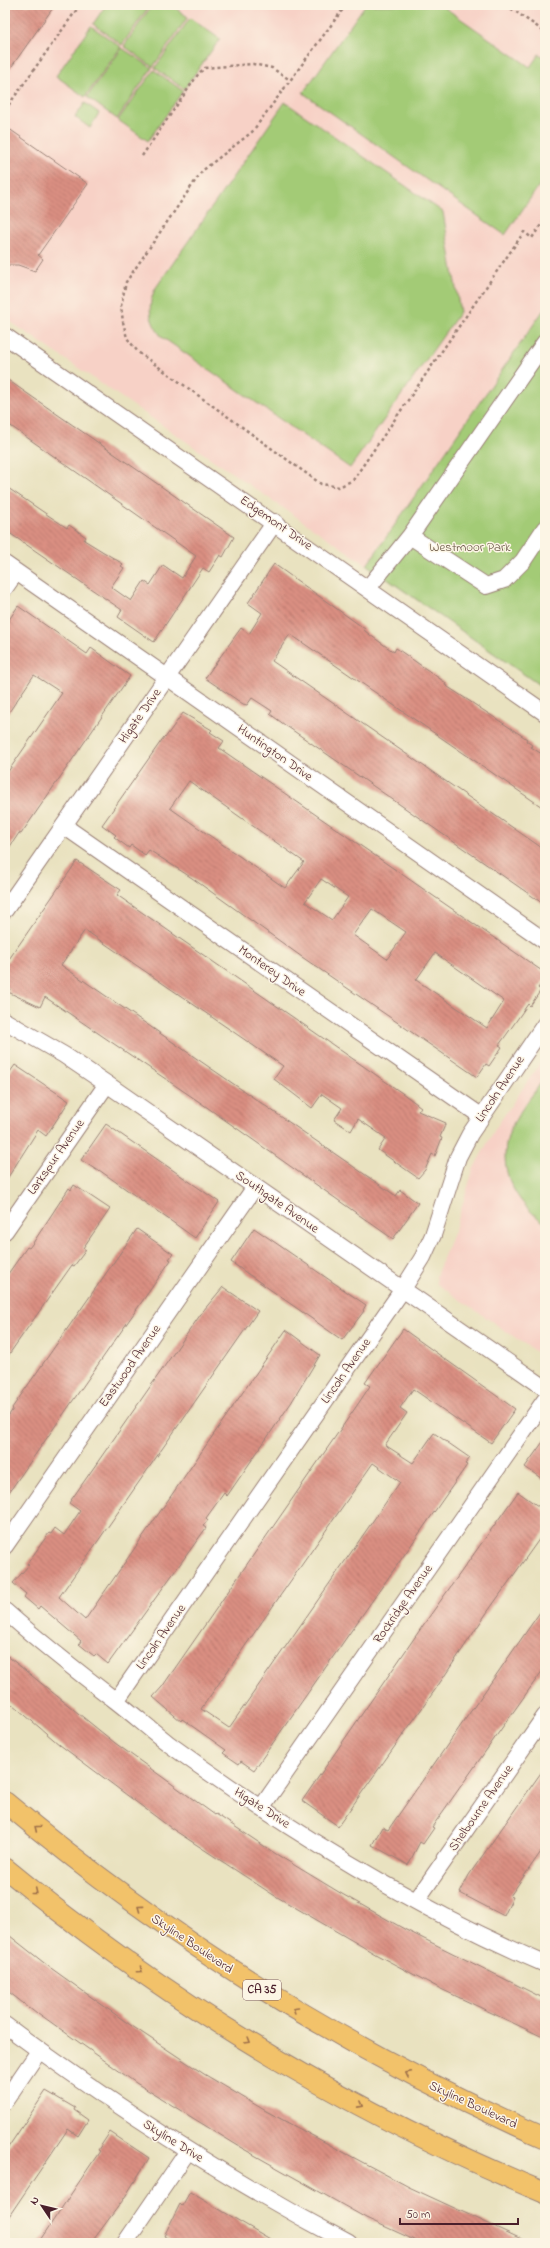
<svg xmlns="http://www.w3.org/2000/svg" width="550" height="2248" viewBox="0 0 550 2248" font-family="'Indie Flower',sans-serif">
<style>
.built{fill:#f7d1c6}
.green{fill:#a3cb76;stroke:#767550}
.building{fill:url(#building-back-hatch);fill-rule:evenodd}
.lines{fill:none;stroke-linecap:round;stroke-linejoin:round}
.minor-casing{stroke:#9a8076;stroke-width:18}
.major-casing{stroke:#9a8076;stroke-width:22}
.path{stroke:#9a8076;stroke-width:2.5;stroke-dasharray:3 3;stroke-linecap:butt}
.minor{stroke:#fff;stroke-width:16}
.major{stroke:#f2c26a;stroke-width:20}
.oneway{stroke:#9e704a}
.labels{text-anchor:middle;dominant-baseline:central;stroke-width:3;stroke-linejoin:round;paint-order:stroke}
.shield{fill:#fcf5e5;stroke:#7f5f63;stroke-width:1}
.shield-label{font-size:12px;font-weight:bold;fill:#4a1f2b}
.street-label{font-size:13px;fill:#4a1f2b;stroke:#fcf5e5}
.park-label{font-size:13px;fill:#655342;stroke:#fcf5e5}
</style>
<defs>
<pattern id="building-back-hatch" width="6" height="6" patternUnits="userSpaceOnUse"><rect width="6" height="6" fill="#da8f82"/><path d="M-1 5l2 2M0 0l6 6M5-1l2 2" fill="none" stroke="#b3746b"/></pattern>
</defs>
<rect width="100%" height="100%" fill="#fcf5e5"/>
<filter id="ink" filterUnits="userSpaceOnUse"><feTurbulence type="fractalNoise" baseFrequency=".025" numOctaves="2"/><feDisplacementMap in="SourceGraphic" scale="8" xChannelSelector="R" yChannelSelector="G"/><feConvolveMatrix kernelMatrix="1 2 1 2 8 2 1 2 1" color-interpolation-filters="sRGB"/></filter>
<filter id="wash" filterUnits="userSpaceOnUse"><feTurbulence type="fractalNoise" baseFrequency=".012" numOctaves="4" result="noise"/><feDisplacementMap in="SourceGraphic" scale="16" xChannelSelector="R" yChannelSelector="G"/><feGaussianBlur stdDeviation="0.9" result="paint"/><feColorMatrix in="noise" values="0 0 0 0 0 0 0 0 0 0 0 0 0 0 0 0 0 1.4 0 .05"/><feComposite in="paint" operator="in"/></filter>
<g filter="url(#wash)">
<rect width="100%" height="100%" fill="#e9e2c0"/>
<!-- built -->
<path class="built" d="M5,5H545V308L367,565L5,318Z
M545,1056V1358L437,1284L436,1276L456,1226L473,1170L495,1129Z"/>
<!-- green -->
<path class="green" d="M106,5H150L122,45L93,24Z
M152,5H171L188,17L153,67L124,46Z
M365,5H441L530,67L539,54L545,58V177L505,235L303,93Z
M190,18L220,39L184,89L155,68Z
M91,26L121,47L85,97L56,76Z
M122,48L152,68L117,119L87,97Z
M154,70L183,91L148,141L118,120Z
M285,102L443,212L460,312L350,468L162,337C149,321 147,308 155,289Z
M85,103L99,113L90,128L75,117Z
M545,308V689L367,565Z
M545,1077V1223C511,1200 493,1161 514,1122C523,1106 535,1092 545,1077Z"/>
<g id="blocks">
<!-- building -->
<path class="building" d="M5,5H55L5,76Z
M5,126L88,184L38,255L43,259L35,271L18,265H5Z
M5,378L234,537L223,557L220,555L209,572L203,568L154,642L118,617L122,610L5,530V486L67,528L69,525L86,537L84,540L123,564L121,566L124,568L111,587L131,601L144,581L150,585L163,565L182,578L196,556L5,422Z
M274,564L365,629L364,630L370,635L394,652L396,648L446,683L445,685L527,739L526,741L532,745L531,747L545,756V809L290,634L272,661L545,850V905L285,725L270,714L272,711L252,698L247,705L243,704L205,678L241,628L249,634L262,613L248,603Z
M18,606L87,654L91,648L130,676L21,834L19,833L5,854V776L62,693L34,675L5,718V626Z
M183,713L212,730L210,732L224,741L219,748L545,973V979L538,988L541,990L530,1006L528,1004L507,1034L499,1045L502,1047L489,1066L486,1064L477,1077L302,957L192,878L149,850L145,855L131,845L129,848L114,837L116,835L102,825L164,737L165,738ZM189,781L304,862L285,888L170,808ZM321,879L348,897L332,920L305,902ZM372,909L406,932L387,959L353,935ZM435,953L504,1001L487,1028L416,980Z
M77,861L121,890L117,895L402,1093L421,1107L418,1111L446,1123L440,1137L442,1138L435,1156L432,1154L425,1170L418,1178L378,1150L386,1138L358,1119L351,1131L334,1120L342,1108L322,1094L312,1108L274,1079L283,1066L85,930L61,965L396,1196L400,1190L418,1203L393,1239L201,1103L45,997L40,1007L8,992L10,989L5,987V965Z
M15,1065L69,1101L46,1136L38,1130L5,1182V1079Z
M106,1124L219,1202L195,1238L99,1170L98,1171L81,1160Z
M74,1185L110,1209L83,1248L86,1250L74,1266L72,1265L5,1360V1278L27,1247L29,1248L33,1243L69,1188L71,1190Z
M254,1228L366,1305L363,1310L364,1311L342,1340L231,1262Z
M137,1229L173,1254L169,1259L171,1260L5,1498V1421L13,1409L12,1408Z
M223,1287L258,1311L59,1597L85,1620L286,1330L320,1355L291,1403L227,1496L224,1493L206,1518L208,1520L203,1526L206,1528L108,1664L96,1654L94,1656L79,1644L81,1641L40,1606L38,1609L24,1597L26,1594L13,1583L29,1565L27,1564L49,1533L51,1534L55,1528L64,1535L80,1511L69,1503L203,1311Z
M403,1329L515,1409L491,1443L413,1389L400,1408L407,1413L385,1445L413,1463L434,1433L470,1458L465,1464L467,1465L254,1770L241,1761L239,1764L223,1753L226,1750L182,1719L181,1721L153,1697L162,1687L358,1404L370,1386L365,1383ZM373,1463L400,1482L229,1728L201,1709Z
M545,1439V1481L525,1467Z
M518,1492L545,1511V1531L486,1614L435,1690L338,1826L302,1801L424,1624Z
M545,1605V1667L432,1827L434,1828L423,1844L420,1842L408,1865L372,1845L382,1827L388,1830Z
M5,1654L115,1743L215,1815L216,1814L276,1854L342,1894L406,1930L545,1999V2038L441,1989L377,1955L272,1894L171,1828L60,1745L5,1698Z
M545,1767V1846L510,1896L513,1897L504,1916L460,1893L469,1875Z
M5,1932L48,1966L126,2022L204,2074L266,2111L409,2187L530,2243H421L366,2218L240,2147L136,2083L38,2013L37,2014L5,1989Z
M46,2091L75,2108L74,2110L88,2120L78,2136L68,2129L5,2222V2152Z
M110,2132L149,2158L123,2200L91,2243H38L100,2151L98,2150Z
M190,2192L217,2208L277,2243H175L164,2236L180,2204L182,2206Z"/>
</g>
</g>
<g filter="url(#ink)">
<use href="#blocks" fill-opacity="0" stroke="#9a8076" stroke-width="1"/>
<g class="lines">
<!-- minor casing -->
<g class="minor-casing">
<path id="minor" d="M5,336L545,713
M410,536L486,586L504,580L523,561L545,528
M5,564L545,941
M5,588L16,572
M368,588L410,536L545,342
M64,826L481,1116
M5,910L275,522
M5,1021L64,1055L107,1084L545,1388
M5,1231L107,1084
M5,1546L255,1187
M5,1611C41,1643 78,1672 116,1701C134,1715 151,1730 169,1744C286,1829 412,1907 545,1964
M116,1701L403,1289L423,1257L433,1235L458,1157L470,1134L545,1024
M261,1808L545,1400
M416,1901L545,1716
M5,2025C114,2106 229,2180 349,2243
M5,2101L39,2051
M125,2243L188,2151"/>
</g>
<!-- major casing -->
<g class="major-casing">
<path id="major" d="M5,1802C171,1941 347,2051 545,2138
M5,1868C167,2002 351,2112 545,2193"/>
</g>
<!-- path -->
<path class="path" d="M346,5L252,132L202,171L126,282L121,306L123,322L127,338L138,352L321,484L339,487L353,480L524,232L532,238L545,219
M506,5L545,32
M5,110L80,5
M142,156L199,73L205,68L253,64L272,68L290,80"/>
<!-- minor -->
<use href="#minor" class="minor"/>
<!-- major -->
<use href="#major" class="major"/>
</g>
<!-- one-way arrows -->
<defs><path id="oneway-chevron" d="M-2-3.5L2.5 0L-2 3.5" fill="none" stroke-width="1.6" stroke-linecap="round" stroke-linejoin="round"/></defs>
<g class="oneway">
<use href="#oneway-chevron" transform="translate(37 1828) rotate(-141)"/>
<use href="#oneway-chevron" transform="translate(35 1892) rotate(39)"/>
<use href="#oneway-chevron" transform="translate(140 1908) rotate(-144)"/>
<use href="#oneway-chevron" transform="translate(140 1970) rotate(35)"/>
<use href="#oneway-chevron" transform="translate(295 2010) rotate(-149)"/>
<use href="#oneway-chevron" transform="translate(248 2041) rotate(31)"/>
<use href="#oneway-chevron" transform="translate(408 2074) rotate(-153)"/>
<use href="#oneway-chevron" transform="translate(361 2105) rotate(28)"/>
</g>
</g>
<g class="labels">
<!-- shield labels -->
<rect class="shield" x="243" y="1980" width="38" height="20" rx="3"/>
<g class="shield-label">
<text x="262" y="1990">CA 35</text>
</g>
<!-- street labels -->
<g class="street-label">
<text transform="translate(276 523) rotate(35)">Edgemont Drive</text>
<text transform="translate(140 716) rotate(-55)">Higate Drive</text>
<text transform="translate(275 753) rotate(35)">Huntington Drive</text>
<text transform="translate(272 971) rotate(35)">Monterey Drive</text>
<text transform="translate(500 1089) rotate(-56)">Lincoln Avenue</text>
<text transform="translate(56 1157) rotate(-55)">Larkspur Avenue</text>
<text transform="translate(277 1202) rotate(35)">Southgate Avenue</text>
<text transform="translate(130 1366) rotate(-55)">Eastwood Avenue</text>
<text transform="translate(346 1371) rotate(-55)">Lincoln Avenue</text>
<text transform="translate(403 1604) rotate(-55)">Rockridge Avenue</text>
<text transform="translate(161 1637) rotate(-55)">Lincoln Avenue</text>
<text transform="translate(262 1808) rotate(33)">Higate Drive</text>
<text transform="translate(481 1808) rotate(-55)">Shelbourne Avenue</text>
<text transform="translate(192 1944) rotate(34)">Skyline Boulevard</text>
<text transform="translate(473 2105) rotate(25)">Skyline Boulevard</text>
<text transform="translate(173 2141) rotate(32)">Skyline Drive</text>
</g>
<!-- park labels -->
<g class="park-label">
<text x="470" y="547">Westmoor Park</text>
</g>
</g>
<!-- margin -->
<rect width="550" height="2248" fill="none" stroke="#fcf5e5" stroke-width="20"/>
<!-- north arrow -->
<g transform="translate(42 2206) rotate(305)" stroke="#fcf5e5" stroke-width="3" paint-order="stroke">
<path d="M0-3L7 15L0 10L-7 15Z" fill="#4a1f2b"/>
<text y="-6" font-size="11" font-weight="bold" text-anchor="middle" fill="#4a1f2b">N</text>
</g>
<!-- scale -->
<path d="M400 2218v6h118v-6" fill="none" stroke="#4a1f2b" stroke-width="2"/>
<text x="406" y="2218" font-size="12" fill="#4a1f2b" stroke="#fcf5e5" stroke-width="3" paint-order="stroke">50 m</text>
</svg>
